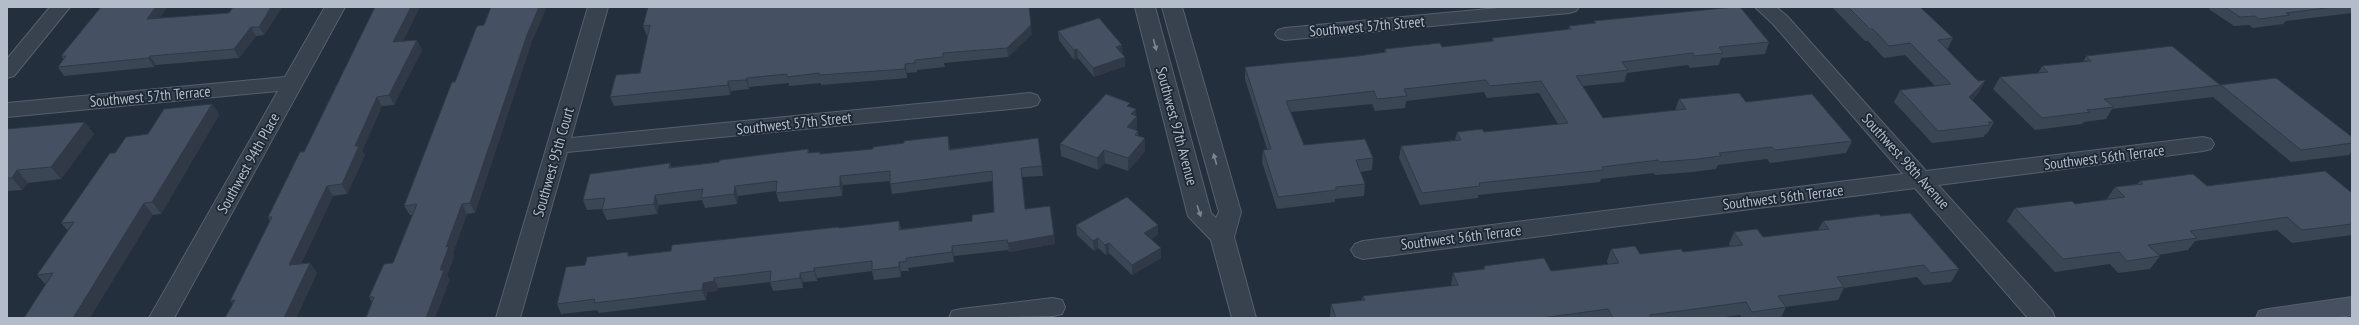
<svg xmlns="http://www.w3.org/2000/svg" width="2359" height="325" viewBox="0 0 2359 325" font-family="'PT Sans Narrow',sans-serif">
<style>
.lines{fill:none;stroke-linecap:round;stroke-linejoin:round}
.minor-casing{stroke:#565f6c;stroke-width:2}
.tertiary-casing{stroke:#565f6c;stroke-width:2}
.secondary-casing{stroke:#565f6c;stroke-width:2}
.minor{fill:#38414e;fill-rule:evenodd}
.tertiary{fill:#38414e;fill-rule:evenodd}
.secondary{fill:#465061;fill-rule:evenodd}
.wall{fill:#3b4654}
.shaded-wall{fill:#303945}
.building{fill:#455162;stroke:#303945}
.oneway{fill:#7c8592}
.labels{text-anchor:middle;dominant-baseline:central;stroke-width:3.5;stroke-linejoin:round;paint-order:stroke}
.street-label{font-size:15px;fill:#b4bcc9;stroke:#1d2633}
</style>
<rect width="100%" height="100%" fill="#242f3e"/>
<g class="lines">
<!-- minor casing -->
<g class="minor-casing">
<path id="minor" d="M50,7H70L14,76L7,78V59Z
M325,7H345L174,318H149L278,91L7,117V103L285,77Z
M588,7H608L571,138L1030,93L1037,95L1040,100L1037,105L1030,107L567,152L520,318H496Z
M1509,7H1579L1576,11L1569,13L1285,40L1278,38L1275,34L1278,30L1285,28Z
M1755,7H1776L1787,16L1926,171L2203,137L2211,139L2214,144L2211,149L2203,151L1938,185L2052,311L2055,318H2028L1915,188L1363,259L1355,256L1351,250L1355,244L1363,241L1903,174L1773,24Z
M1053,298L1062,300L1065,307L1062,314L1053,316L949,318L952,311L961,309Z"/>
</g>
<!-- tertiary casing -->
<g class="tertiary-casing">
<path id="tertiary" d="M1135,7H1155L1211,213L1216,218L1219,212L1162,7H1182L1241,212L1234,237L1256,318H1232L1211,240L1188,216Z"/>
</g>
<!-- secondary casing -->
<g class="secondary-casing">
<path id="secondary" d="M2352,297V315L2333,318H2256L2259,311L2268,309Z"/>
</g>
<!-- minor -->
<use href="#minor" class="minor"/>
<!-- tertiary -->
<use href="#tertiary" class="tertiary"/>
<!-- secondary -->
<use href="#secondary" class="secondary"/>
</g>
<!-- wall -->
<path class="wall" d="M282,7L264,35L256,36L239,58L156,65L154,67L64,76L58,67L64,60L61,56L160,18L229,13Z
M648,7L1032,34L1008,57L944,63L945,67L917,70V72L907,73V78L821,85V83L789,86V83L749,87V89L731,91L730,95L614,106L610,97L640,73L648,35L647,36L643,26Z
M1832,7H1920L1953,38L1947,50L1979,92L1972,100L1994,122L1987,134H1985L1984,137L1932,143L1894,102L1900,90L1935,86L1905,55L1884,58L1868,41H1865Z
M2210,7H2352V13L2286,21L2283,24L2253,28L2249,25L2234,26L2209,9Z
M1594,21L1769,42L1765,54L1721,58L1719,65L1690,68L1688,65L1627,73L1624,82L1583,86L1603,118L1675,110L1679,99L1746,102L1852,141L1846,153L1770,163L1767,159L1718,165L1716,169L1693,172L1655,175L1654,173L1601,179L1600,182L1478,195V198L1420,205L1399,158L1401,146L1455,140L1457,132H1484L1558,124L1539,93L1487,98L1484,92L1406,101L1405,108L1375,111L1372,104L1291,112L1304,145L1373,158L1372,170L1360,172L1365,184L1364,196L1335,199V202L1277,209L1262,162L1263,150L1267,149L1245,79V67L1358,56L1384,52L1385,49L1442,47L1492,41V38L1568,30L1569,26L1594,23Z
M484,25L531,44L475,213L467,214L453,253L454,256L447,275L450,280L372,302L369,297L393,263L412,215H410L404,206L455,82Z
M1058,31L1123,55L1125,66L1094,77L1078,58L1074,60L1059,40Z
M417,40L422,50L394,105L382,106L362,151L365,155L347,194L333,196L301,264L310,263L317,273L296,318H225L233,304L270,221L268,217L304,152L403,41Z
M2086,56L2220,85L2352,137V151L2349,155L2291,162L2213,97L2112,109L2106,119L2084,122L2082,124L2035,130L1993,89L2000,77L2038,73L2042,66L2083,62Z
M212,104L219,115L161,214L153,215L46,285L37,275L68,231L61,223L115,153L148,134Z
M1130,107L1136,109L1137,128L1135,130L1138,131V136L1145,151L1128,171L1105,163L1098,170L1061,156L1060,144Z
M7,129L94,134L61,179L28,183L22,190L7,191Z
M948,136L950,149L1038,138L1043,176L1022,177L1025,209L1054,235L1055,244L1009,252L1008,250L954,256V262L908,268L909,271H901V277L874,280L872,271L817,278V281L803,282V288L773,291L770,282L718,288L717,291L707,292L706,300L599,313L597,310L561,314L557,304L585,265L630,256L899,221L901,229L972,221L994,212L993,181L892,194L890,181L843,185L842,196L779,202L776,193V191L738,196L737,204L705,208L702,200L659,205L657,214L607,220L602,210L603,209L587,210L583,200L670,163L671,167L719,162L808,149L809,153L820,154L873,149Z
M2140,181L2207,186L2352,193V235L2292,243L2277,230L2195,241L2188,250L2158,255L2160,256L2150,269L2118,273L2110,264L2055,272L2007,221L2015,208L2075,204L2106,200L2115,187L2137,184Z
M1881,216L1959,269L1951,282L1924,285L1917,277L1844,288L1838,300L1785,307H1786L1781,318H1742L1740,315L1718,318H1330V316L1331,304L1362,300L1363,296L1451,286L1453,273L1483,269L1484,266L1551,271L1608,264L1607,261L1611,249L1640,254L1683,252L1730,246L1729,244L1734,232L1763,237L1818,230L1823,221Z
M1076,225H1158V234L1151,239L1161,258L1132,275L1109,253L1106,255L1098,248L1094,251L1077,235Z"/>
<!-- shaded-wall -->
<path class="shaded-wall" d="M156,7H168L152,28L147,19Z
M271,7H282L264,35L259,27Z
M411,7H420L398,52L393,42Z
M539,7H547L531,44L475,213L470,203L527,35Z
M1031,25L1032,34L1008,57L1007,48Z
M251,27L256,36L239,58L234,49Z
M417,40L422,50L394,105L389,95Z
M1122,45L1123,55L1116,47Z
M1077,49L1078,58L1074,60V50Z
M150,56L156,65L154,67L148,58Z
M1125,57V66L1094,77L1093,68Z
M905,64L907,73V78L905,69Z
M747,78L749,87V89L746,80Z
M1986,80L1979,92L1963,109L1969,97Z
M728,81L731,91L730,95L728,85Z
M377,97L382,106L362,151L365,155L347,194L342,184L355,146Z
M212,104L219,115L161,214L152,202Z
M1136,109V117L1137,116V128L1127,140V127L1131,114Z
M85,122L94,134L61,179L51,167Z
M1145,138V151L1128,171V158Z
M1104,150L1105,163L1098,170L1097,158Z
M17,170L28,183L22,190L12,178Z
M840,176L843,185L842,196L840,186Z
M327,186L333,196L296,275L289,265Z
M735,186L738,196L737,204L734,194Z
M655,195L659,205L657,214L654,204Z
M144,203L153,215L90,318H73Z
M462,204L467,214L453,253L454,256L447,275L450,280L435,318H426L446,247Z
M1158,225V234L1144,243V233Z
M1054,235L1055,244L1009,252L1008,243Z
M1098,238V248L1094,251L1093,241Z
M1109,243V253L1106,255L1105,245Z
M952,246L954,256V262L952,252Z
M1161,248V258L1132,275V265Z
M899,262L901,271V277L899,267Z
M310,263L317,273L296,318H284Z
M814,268L817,278V281L814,271Z
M800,273L803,282V288L800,278Z
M714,278L718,288L717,291L707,292L706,300L702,290L703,283Z
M235,300L237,311L230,301Z"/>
<!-- building -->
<path class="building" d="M101,7H156L147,19L229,13L233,7H271L259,27H251L234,49L150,56L148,58L58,67L66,56H61Z
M375,7H411L393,42L417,40L389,95L377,97L355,146H359L342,184L327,186L289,265L310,263L284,318H225L235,300L230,301L272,217H268L300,152H304Z
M491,7H539L527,35L470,203L462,204L446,247L449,246L440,270H444L426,318H366L374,297H369L384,264L393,263L417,204L404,206L452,82H455L477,26L484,25Z
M648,7H1029L1031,25L1007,48L943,53V57L915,60V63L905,64V69L819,75V73L787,77V74L747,78L746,80L728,81V85L610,97L616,75L640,73L650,25L643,26Z
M1734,7H1740L1769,42L1719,47L1723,53L1694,56L1693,53L1622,62L1628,70L1576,76L1603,118L1686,109L1679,99L1739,93L1746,102L1812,94L1852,141L1775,150L1772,147L1719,153L1721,156L1698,159L1660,162L1658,160L1602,167L1604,170L1479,183L1480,186L1422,193L1401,146L1461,140L1457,132L1482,129L1484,132L1568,123L1541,81L1490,86L1486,80L1404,89L1407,96L1377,99L1374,91L1286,101L1304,145L1365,139L1373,158L1356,160L1365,184L1336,187V190L1278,197L1263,150L1271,149L1245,67L1358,56L1386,52L1385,49L1440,43L1442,47L1494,41L1492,38L1571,29L1569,26L1596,23L1594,21Z
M1848,7H1920L1953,38L1938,40L1978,81L1986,80L1969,97L1994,122H1988L1990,125L1938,131L1900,90L1951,84L1910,43L1889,46L1873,29H1870Z
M2225,7H2334L2286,13L2290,15L2259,19L2255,16L2240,17Z
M1099,18L1122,45L1116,47L1125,57L1093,68L1077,49L1074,50L1058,31Z
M2172,46L2220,85L2276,78L2352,137V143L2301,150L2221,85L2104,99L2114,107L2087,110L2090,112L2042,118L2000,77L2048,72L2042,66L2091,61L2086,56Z
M1106,94L1130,103L1127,106L1136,109L1131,114L1137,116L1127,127L1138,131L1135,135L1145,138L1128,158L1104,150L1097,158L1060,144Z
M212,104L152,202L144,203L73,318H24L53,273L37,275L74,222L61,223L110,153H115L126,137L148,134L164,109Z
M85,122L51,167L17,170L12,178H7V129Z
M948,136L949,150L1038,138L1042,166L1021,168L1025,209L1050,206L1054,235L1008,243L1007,240L952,246V252L906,258L907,261L899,262V267L872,270V261L814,268V271L800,273V278L770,282L771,271L714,278V281L703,283L702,290L594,303L595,299L557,304L566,267L585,265L587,257L628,252V256L671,251L672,245L839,227V228L899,221V230L972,221V215L994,212L992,171L890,184V171L840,176V186L776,193L777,181L735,186L734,194L701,198L703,189L655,195L654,204L602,210L605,198L583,200L590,174L670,163L669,168L719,162L720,160L808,149V153L820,152V154L873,149V147L904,143V141Z
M2325,171L2352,193V224L2302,230L2287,217L2190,231L2197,238L2148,245L2160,256L2127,261L2119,252L2063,259L2015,208L2072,201L2075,204L2125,197L2115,187L2143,184L2140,181L2193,174L2207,186Z
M1127,197L1158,225L1144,233L1161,248L1132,265L1109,243L1105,245L1098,238L1093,241L1076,225Z
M1910,213L1959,269L1931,273L1924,265L1837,277L1844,287L1778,296L1786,307L1752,312L1746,302L1650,315L1651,318H1613L1608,309L1541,318H1336L1331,304L1365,300L1363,296L1458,285L1453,273L1485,269L1484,266L1544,258L1551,271L1619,263L1611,249L1635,246L1640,254L1681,249L1683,252L1743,245L1734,232L1757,229L1763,237L1829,229L1823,221L1879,214L1881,216Z"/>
<!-- one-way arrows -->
<defs><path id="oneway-solid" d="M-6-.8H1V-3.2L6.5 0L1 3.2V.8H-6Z"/></defs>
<g class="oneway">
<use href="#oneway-solid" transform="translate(1155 45) rotate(75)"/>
<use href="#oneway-solid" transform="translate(1215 159) rotate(-106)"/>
<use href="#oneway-solid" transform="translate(1199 211) rotate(71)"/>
</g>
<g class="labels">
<!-- street labels -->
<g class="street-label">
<text transform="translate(1367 26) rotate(-5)">Southwest 57th Street</text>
<text transform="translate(150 96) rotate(-5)">Southwest 57th Terrace</text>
<text transform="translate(794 123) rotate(-6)">Southwest 57th Street</text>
<text transform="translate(1177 126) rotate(75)">Southwest 97th Avenue</text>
<text transform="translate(2104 157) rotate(-7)">Southwest 56th Terrace</text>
<text transform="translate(1906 161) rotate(48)">Southwest 98th Avenue</text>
<text transform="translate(553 162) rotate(-74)">Southwest 95th Court</text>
<text transform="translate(248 163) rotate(-61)">Southwest 94th Place</text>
<text transform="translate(1783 197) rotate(-7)">Southwest 56th Terrace</text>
<text transform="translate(1461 237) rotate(-7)">Southwest 56th Terrace</text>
</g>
</g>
<!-- border -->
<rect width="2359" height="325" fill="none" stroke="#b4bcc9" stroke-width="16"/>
</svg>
